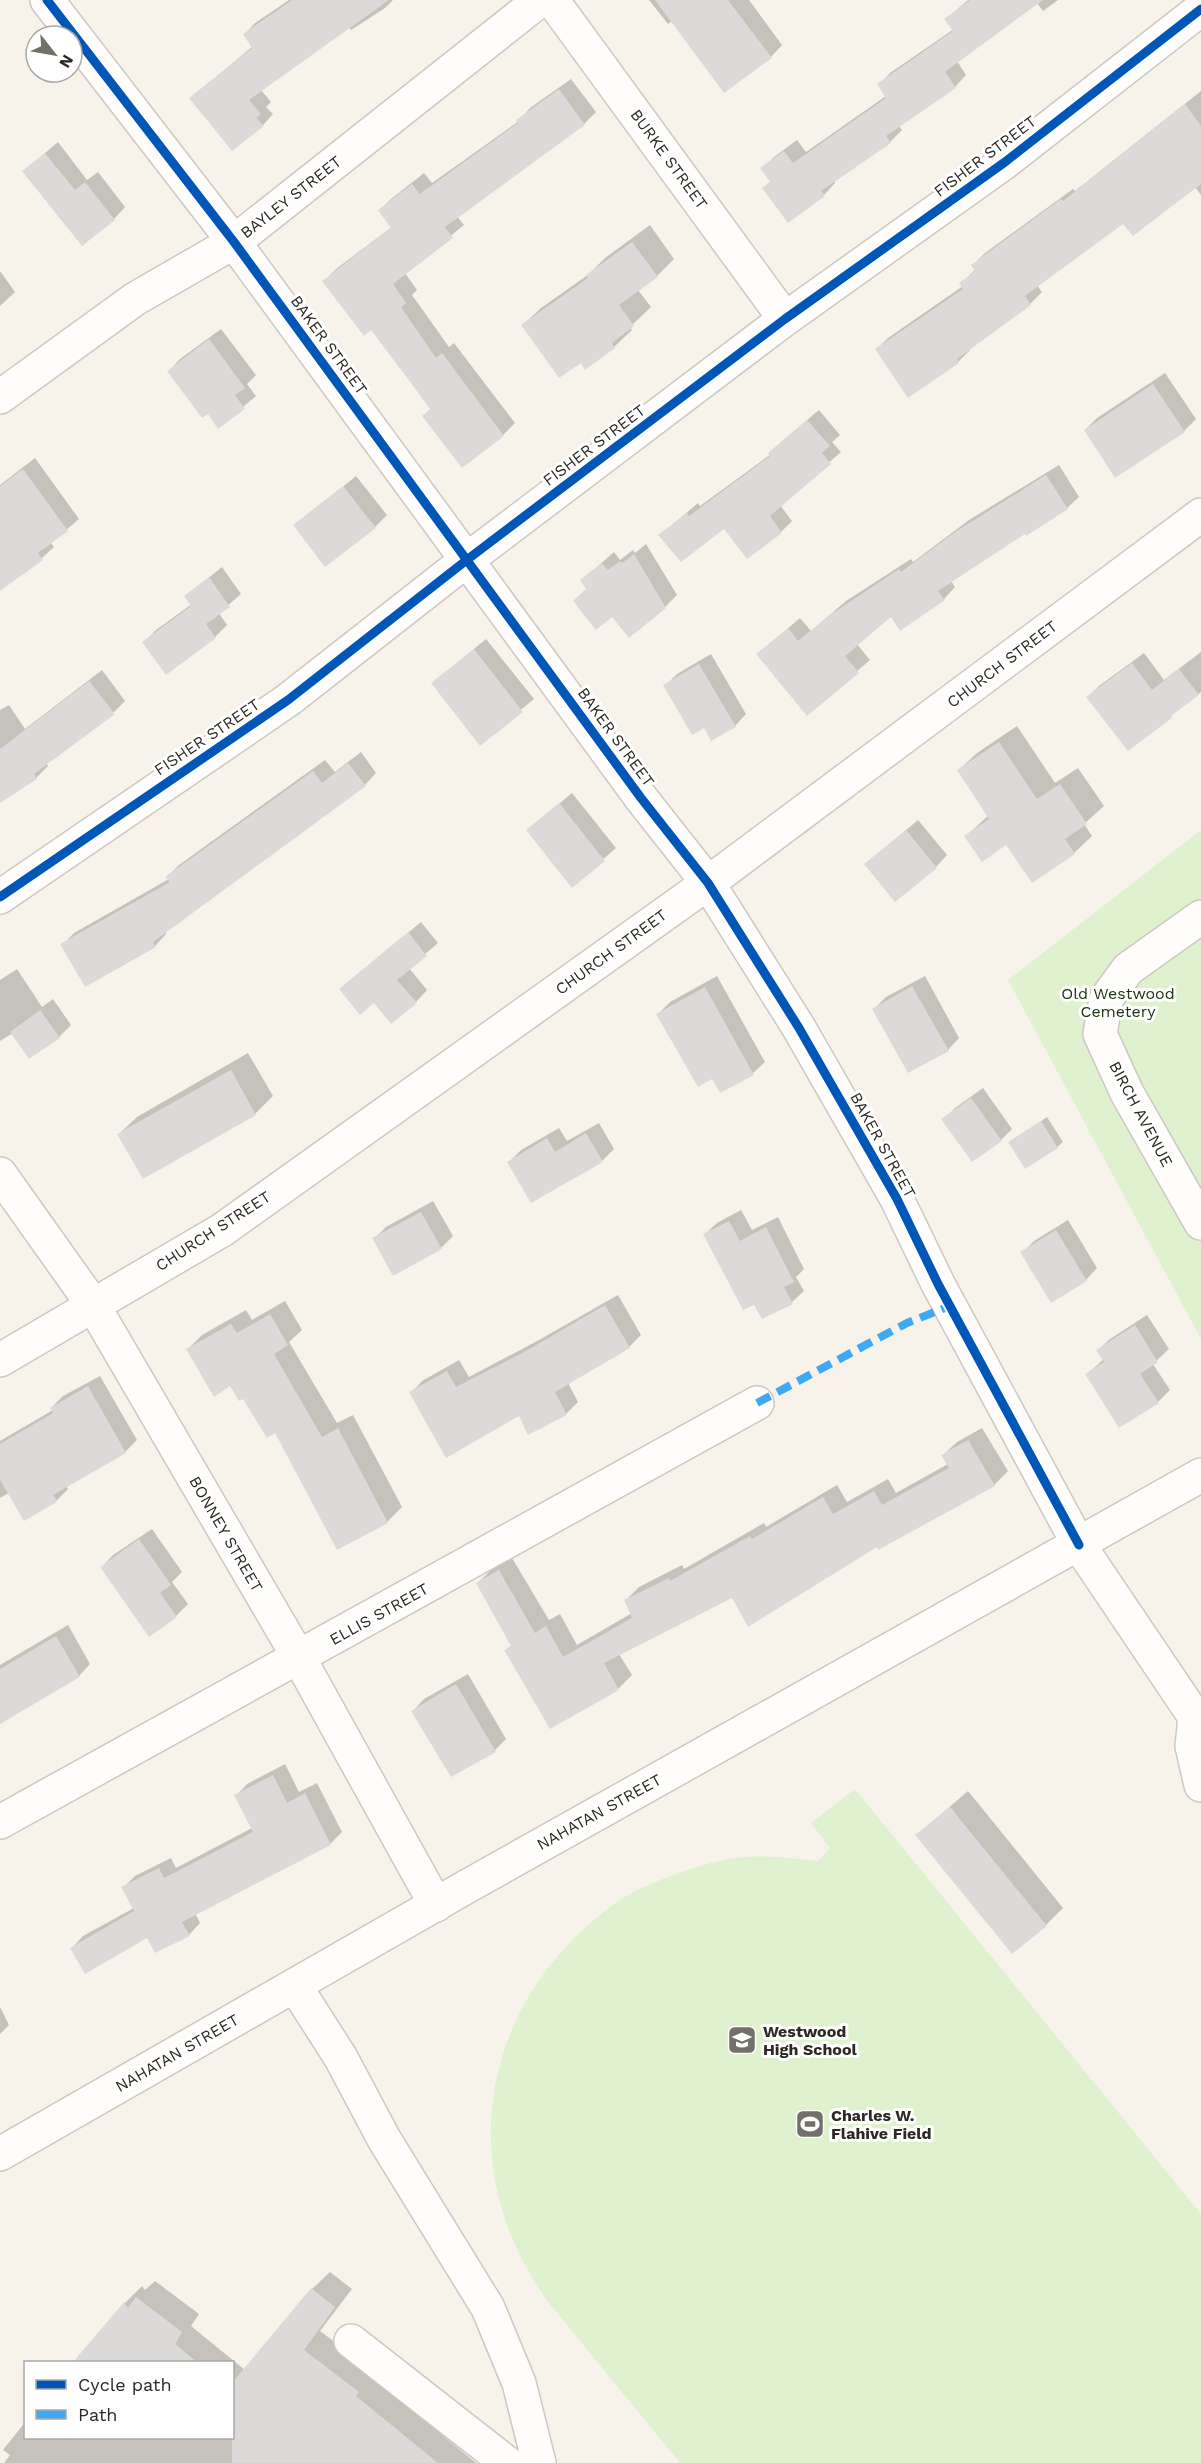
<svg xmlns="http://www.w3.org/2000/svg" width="1201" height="2463" viewBox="0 0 1201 2463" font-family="'Work Sans',sans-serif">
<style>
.green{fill:#dff1ce}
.shadow{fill:#0003}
.building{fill:#dcdad9}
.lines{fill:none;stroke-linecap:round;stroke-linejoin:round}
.minor-casing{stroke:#cdc9c2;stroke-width:36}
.major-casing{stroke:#cdc9c2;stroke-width:36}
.minor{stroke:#fefdfc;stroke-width:33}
.major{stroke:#fefdfc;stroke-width:33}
.quiet{stroke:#3fa9f5;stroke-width:8;stroke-dasharray:15 8;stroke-linecap:butt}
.cycleway-casing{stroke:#fff;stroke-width:13}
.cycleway{stroke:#0057b8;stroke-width:9}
.labels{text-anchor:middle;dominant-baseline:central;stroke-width:6;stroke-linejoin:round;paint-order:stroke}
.street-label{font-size:16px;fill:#2b2922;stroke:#fff}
.park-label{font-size:16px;fill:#213513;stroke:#fff}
.poi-label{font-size:16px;font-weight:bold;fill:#2b2922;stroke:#fff;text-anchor:start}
</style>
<rect width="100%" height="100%" fill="#f7f3ea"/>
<!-- green -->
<path class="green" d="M1201,830V1339L1008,980Z
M855,1789L1201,2214V2463H680L549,2303C450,2168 481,2001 614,1904C640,1885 692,1867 723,1860C755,1853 787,1858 818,1861L830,1848L811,1823Z"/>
<!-- shadow -->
<path class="shadow" d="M289,0H393L385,8L351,30L349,27L261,90L271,102L266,107L273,114L263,125L191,98L253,46L245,34L255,23Z
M649,0H749L782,45L771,57L672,21L668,24Z
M968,0H1058L1043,11L1037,3L957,61L966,75L955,87L898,125L902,130L890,142L834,181L835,183L824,195L764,188L771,181L762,169L774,157L797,140L806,152L886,96L879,85L890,73L954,29L946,19Z
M571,79L596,112L584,124L457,216L464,225L405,273L417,290L412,295L449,347L454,343L515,423L503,435L431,409L372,328L324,281L336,269L392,227L380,210L391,199L424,173L432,183L519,121L530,108Z
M1201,91V195L1195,187L1123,222L1037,285L1042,292L1030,304L969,349L970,350L958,362L877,349L888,338L963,286L961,283L976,269L973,265L985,253L1073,189L1075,191Z
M58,142L87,180L98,172L125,207L114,219L24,171Z
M650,225L674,259L657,276L638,290L651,307L630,327L632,330L614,347L586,368L581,361L523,325L541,308L589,274L605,258Z
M0,271L15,292L0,306Z
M221,329L256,375L247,384L256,396L219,427L208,411L169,371L180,359Z
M1165,373L1196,419L1184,431L1085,430L1097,418Z
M819,410L840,435L832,442L841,452L780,505L792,521L781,532L747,557L724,527L660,535L698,503L700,506L771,454L781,442Z
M35,458L79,519L51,543L54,547L42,558L8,583L0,571V485Z
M1059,465L1079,497L1067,508L1025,532L951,581L955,587L944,599L891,615L857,644L870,660L807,714L758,654L800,618L811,631L846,601L911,559L913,562L969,520Z
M356,476L387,515L375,527L295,526Z
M646,544L677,595L665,607L587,588L582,580L614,552L620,560L633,550L635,553Z
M222,567L241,594L219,613L227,625L215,637L166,673L144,642L156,630L192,604L186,596Z
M486,639L534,699L480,743L433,683Z
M1201,652V692L1128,749L1088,697L1099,686L1144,653L1164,680Z
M711,654L746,714L735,726H704L665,686L677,674Z
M102,670L125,701L114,712L46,763L48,766L36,778L0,801V710L9,705L25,729Z
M1017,726L1055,783L1078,768L1104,806L1084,824L1092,836L1074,853L1032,881L1007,843L966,836L989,815L959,770L977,753Z
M361,752L376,773L365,785L165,931L166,934L155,946L62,945L74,933L169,879L167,877L179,865L325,760L335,772Z
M572,793L616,848L572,886L528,830Z
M918,820L947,855L936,867L866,864Z
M421,922L438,943L409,968L427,990L416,1002L374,1001L341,989Z
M17,969L42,1007L53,999L71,1025L59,1037L13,1033L0,1041V980Z
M717,976L765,1062L753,1073L721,1091L712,1077L658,1014L670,1002Z
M925,976L959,1038L948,1050L874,1009L886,997Z
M248,1053L273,1096L255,1114L144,1177L119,1134L137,1117Z
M983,1088L1012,1129L1001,1140L943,1120L955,1108Z
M1047,1117L1063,1142L1057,1147L1010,1142Z
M599,1123L614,1149L602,1161L509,1162L521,1150L559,1128L567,1141Z
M433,1201L453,1236L441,1248L374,1239L386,1227Z
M741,1210L752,1230L778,1217L804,1269L796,1277L804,1291L792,1302L755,1303L705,1234L717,1223Z
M1068,1220L1097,1268L1086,1280L1022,1253L1034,1241Z
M618,1295L641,1335L629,1347L568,1383L578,1402L566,1414L411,1393L422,1381L459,1360L469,1377L539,1340Z
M285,1301L302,1330L289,1342L337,1423L353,1415L402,1507L387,1522L338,1548L276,1431L231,1384L188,1349L202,1335L246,1310L252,1320Z
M1147,1315L1169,1349L1153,1364L1170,1390L1158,1402L1087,1374L1104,1359L1098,1350L1110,1339Z
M100,1376L137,1440L125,1452L66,1486L68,1489L56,1501L9,1493L0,1498V1441L53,1410L51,1408L63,1396Z
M982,1428L1008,1471L994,1485L879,1548L877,1545L749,1625L732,1596L619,1654L632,1675L618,1689L506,1650L512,1645L478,1583L491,1570L512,1558L549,1620L560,1614L577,1645L632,1613L625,1601L639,1587L682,1565L684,1569L764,1523L766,1527L837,1485L847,1502L888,1479L896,1493L948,1464L943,1455L957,1442Z
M152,1529L182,1572L172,1582L188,1604L176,1616L149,1635L102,1567L113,1555Z
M68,1625L90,1664L79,1676L0,1722V1665Z
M468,1674L506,1739L495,1750L413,1711L424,1699Z
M285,1764L299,1792L317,1783L342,1832L330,1844L195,1913L200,1923L189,1935L148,1936L72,1948L83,1936L134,1908L123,1888L135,1876L171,1858L176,1868L252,1828L236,1796L247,1784Z
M968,1791L1063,1908L1046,1925L917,1835Z
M0,2007L9,2025L0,2034Z
M330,2272L352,2289L320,2331L376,2373L373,2378L476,2463H4L10,2455L3,2450L26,2421V2438H232V2362H74L125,2303L142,2286L145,2290L155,2281L199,2314L191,2326L245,2370L312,2289Z"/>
<!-- building -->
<path class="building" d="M292,0H389L249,100L261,114L256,118L264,126L232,151L189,98L252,48L243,34Z
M655,0H728L772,58L724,93Z
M970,0H1043L945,72L956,88L886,136L891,143L821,191L825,196L788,223L762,188L770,182L760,168L784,151L793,163L886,98L877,84L953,31L944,19Z
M559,89L585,125L445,227L453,238L393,284L406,303L401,307L436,358L442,353L504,436L462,468L422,416L430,409L408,379L371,330L364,336L322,281L391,228L378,210L412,184L420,194L518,123L516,120Z
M1185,104L1201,126V184L1133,236L1123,224L1025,296L1031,305L957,359L959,363L908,398L875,349L963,289L959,283L975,271L971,265L1061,199L1063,201Z
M45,153L75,190L85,182L115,220L82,246L22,171Z
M632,242L658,277L619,305L634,326L612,343L615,348L585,370L581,363L559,378L521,325L588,278L586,275Z
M209,339L245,388L235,395L245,409L218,429L208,414L202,418L167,371Z
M1153,384L1185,432L1115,478L1084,430Z
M807,420L830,446L822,453L831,464L770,516L782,533L747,559L724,529L681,562L658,535L687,513L689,516L770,456L768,453Z
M23,469L68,531L38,553L43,560L0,591V486Z
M1046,475L1068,509L1026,536L1025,534L938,591L945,600L900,631L891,617L845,656L859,673L807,716L756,654L788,628L798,641L833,613L899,569L901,572L955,532Z
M343,486L376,528L325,567L293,525Z
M634,554L666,608L629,638L612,617L596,630L573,601L586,589L580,580L602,563L608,570L620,561L622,563Z
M209,577L230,607L206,624L216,638L166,675L142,642L191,606L184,596Z
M474,649L523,712L480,746L431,683Z
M1132,663L1152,690L1179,669L1199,695L1171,716L1172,718L1128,751L1086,697Z
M699,664L736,727L711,741L704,728L692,735L663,685Z
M89,681L115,714L34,774L37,779L0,803V749Z
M999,742L1037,799L1060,784L1087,824L1065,839L1075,854L1032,883L1006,845L982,862L964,836L989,819L957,770Z
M348,763L366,786L153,942L156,947L85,987L60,944L170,882L165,877L313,771L322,783Z
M559,803L605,861L572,888L526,830Z
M906,830L937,868L895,902L864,864Z
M408,932L427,956L397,980L417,1003L391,1024L374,1003L360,1015L339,989Z
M912,986L949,1051L908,1073L872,1009Z
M705,987L754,1075L720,1093L712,1079L698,1087L656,1014Z
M40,1010L60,1038L29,1059L10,1032Z
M231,1070L256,1115L143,1179L117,1134Z
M971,1098L1002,1141L972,1162L941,1119Z
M1041,1121L1058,1148L1025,1169L1008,1142Z
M586,1133L603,1162L531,1203L507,1162L547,1138L555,1152Z
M421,1212L442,1249L393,1276L372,1238Z
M729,1221L740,1241L766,1227L794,1282L784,1287L793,1304L762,1319L754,1305L743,1310L703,1234Z
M1056,1230L1087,1281L1051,1303L1020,1252Z
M605,1305L630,1348L555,1392L567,1415L528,1435L519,1416L446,1458L409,1392L447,1371L456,1387L526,1351Z
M270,1314L288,1345L274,1354L322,1437L338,1428L388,1523L337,1550L275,1433L267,1438L243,1399L239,1401L230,1386L214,1397L186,1349L231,1324L237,1333Z
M1135,1325L1158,1362L1140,1374L1159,1403L1119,1428L1085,1374L1104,1362L1096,1350Z
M88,1386L126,1453L53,1495L57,1502L24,1521L0,1480V1444L53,1413L50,1408Z
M968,1440L995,1486L878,1550L877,1547L748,1627L732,1598L604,1663L619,1690L550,1729L504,1650L511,1646L476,1583L499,1570L535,1633L546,1626L563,1657L632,1618L624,1600L669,1578L670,1581L750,1536L752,1539L823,1497L833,1514L874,1491L882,1505L949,1468L941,1455Z
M139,1539L171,1585L160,1593L177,1617L149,1637L100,1567Z
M56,1636L80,1677L0,1724V1669Z
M456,1684L496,1752L451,1777L411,1711Z
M273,1775L287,1803L305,1793L331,1845L182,1922L190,1936L155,1953L147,1938L85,1974L70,1948L134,1911L121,1887L159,1868L164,1878L253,1832L234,1795Z
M950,1807L1047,1926L1012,1954L915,1835Z
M311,2288L335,2307L304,2350L359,2392L356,2396L438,2463H232V2383Z
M136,2297L182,2332L175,2344L197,2362H73L124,2302L128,2308Z"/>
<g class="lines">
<!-- minor casing -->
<g class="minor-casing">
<path id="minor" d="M47,0L234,242L641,798L708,883L799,1028L897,1199L938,1284L1079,1545L1195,1717L1192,1746L1201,1785
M552,0L785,319
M0,397L135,299L234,242L540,0
M0,897L288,700L468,559L785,319L1005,162L1201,9
M1201,917L1128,969L1106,999L1100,1034L1127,1093L1201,1223
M0,1174L93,1305L299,1658L436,1905
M0,1360L222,1230L708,883L1201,515
M0,1822L757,1403
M295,1986L341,2058L384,2139L488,2308L519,2383L539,2463
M351,2341L507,2463"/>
</g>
<!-- major casing -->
<g class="major-casing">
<path id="major" d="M0,2154L466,1887L1201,1475"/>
</g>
<!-- minor -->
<use href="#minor" class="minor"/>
<!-- major -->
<use href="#major" class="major"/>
<!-- quiet -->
<path class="quiet" d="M757,1403L907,1323L950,1306"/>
<!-- cycleway casing -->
<g class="cycleway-casing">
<path id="cycleway" d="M47,0L234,242L641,798L708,883L799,1028L897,1199L938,1284L1079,1545
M0,897L288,700L468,559L785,319L1005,162L1201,9"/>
</g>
<!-- cycleway -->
<use href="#cycleway" class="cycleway"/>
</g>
<!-- icons -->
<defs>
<g id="school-square" transform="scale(1.5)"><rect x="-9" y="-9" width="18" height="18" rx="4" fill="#727068" stroke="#fff"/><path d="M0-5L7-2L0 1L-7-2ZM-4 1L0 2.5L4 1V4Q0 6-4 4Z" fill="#fff"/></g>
<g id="stadium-square" transform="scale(1.5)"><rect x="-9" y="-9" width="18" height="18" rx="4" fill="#727068" stroke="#fff"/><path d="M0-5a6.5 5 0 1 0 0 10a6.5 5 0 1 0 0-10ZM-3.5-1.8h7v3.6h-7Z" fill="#fff"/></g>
</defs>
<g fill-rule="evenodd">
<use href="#school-square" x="742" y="2040"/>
<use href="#stadium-square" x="810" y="2124"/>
</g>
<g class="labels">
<!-- street labels -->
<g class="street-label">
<text transform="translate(985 156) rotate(-37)">FISHER STREET</text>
<text transform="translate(669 159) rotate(54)">BURKE STREET</text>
<text transform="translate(291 197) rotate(-38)">BAYLEY STREET</text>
<text transform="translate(329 345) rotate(54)">BAKER STREET</text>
<text transform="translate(594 445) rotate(-37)">FISHER STREET</text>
<text transform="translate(1002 664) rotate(-37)">CHURCH STREET</text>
<text transform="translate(207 737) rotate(-34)">FISHER STREET</text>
<text transform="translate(616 737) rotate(54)">BAKER STREET</text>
<text transform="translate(611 952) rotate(-36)">CHURCH STREET</text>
<text transform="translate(1141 1114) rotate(62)">BIRCH AVENUE</text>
<text transform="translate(883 1145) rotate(61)">BAKER STREET</text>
<text transform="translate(213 1231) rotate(-33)">CHURCH STREET</text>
<text transform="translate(226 1534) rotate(60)">BONNEY STREET</text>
<text transform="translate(379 1614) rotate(-29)">ELLIS STREET</text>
<text transform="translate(599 1812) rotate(-29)">NAHATAN STREET</text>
<text transform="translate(177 2053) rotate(-30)">NAHATAN STREET</text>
</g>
<!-- park labels -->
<g class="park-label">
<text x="1118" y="993">Old Westwood<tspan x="1118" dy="18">Cemetery</tspan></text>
</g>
<!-- poi labels -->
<g class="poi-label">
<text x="763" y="2031">Westwood<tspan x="763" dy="18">High School</tspan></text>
<text x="831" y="2115">Charles W.<tspan x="831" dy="18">Flahive Field</tspan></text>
</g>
</g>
<!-- legend -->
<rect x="24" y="2361" width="210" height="78" fill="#ffffff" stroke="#aaa9a7" stroke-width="1.5"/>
<rect x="36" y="2380" width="30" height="9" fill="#0057b8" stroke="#aaa9a7" stroke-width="1.5"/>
<text x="78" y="2391" font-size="18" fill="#2b2922">Cycle path</text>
<rect x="36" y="2410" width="30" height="9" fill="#3fa9f5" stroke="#aaa9a7" stroke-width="1.5"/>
<text x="78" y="2421" font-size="18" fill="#2b2922">Path</text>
<!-- north arrow -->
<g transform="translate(54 54) rotate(121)"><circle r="28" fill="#ffffff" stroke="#aaa9a7" stroke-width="1.5"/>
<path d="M0-4.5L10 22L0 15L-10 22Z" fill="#727068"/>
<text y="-9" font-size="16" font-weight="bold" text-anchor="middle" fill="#2b2922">N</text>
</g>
</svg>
